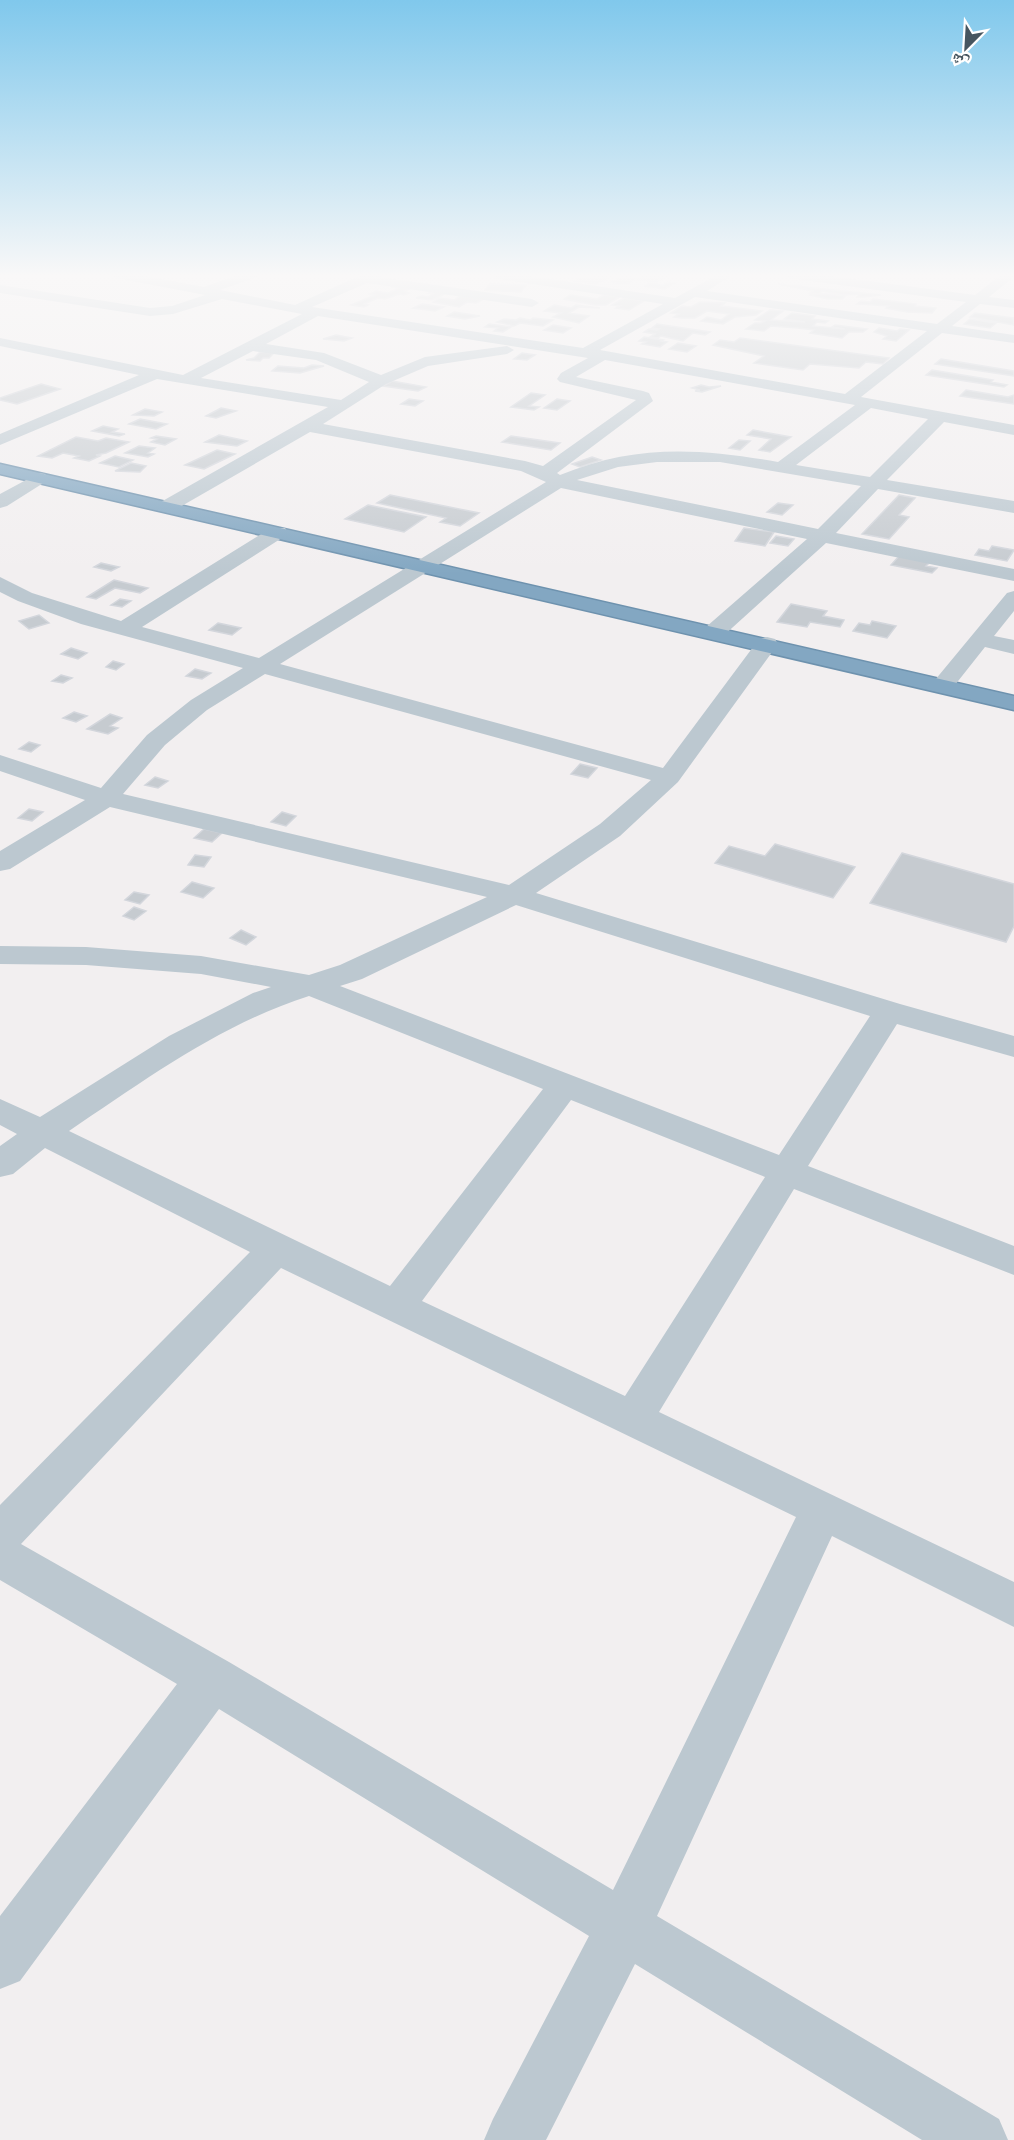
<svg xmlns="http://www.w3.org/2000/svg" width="1014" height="2140" viewBox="0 0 1014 2140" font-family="'Space Grotesk','Noto Naskh Arabic',sans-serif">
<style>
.building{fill:#c6cbd0;stroke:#d3d6dc;stroke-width:1.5}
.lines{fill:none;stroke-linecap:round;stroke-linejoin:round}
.highway-casing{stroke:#6e92ae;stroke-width:3}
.minor{fill:#bcc8d0;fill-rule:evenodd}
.highway{fill:#83a7c2;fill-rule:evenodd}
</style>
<rect width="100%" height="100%" fill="#f2eff0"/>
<!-- building -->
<path class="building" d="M594,274H617L610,275L609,276H614L596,284L574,281L580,277L591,279L598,275Z
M646,274L667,276L656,282L636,279L626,284L611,282L624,276L639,278Z
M667,282L675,283L665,289L645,286L650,283L663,285Z
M399,284L415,287L404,291L409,293L404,295L399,294L385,299L378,298L364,304L368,305L364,307L351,305L375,295L370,294L376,291L388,293L399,288L391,287Z
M490,284L526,285L521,292L485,290Z
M778,284L881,295L863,297H857L860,294L843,295L822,291L819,294L810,293L813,291Z
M434,290L449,292L432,300L416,298L421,296L428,297L434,293H429Z
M811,294H827L845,296L842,299H828L810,295Z
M570,295L597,299L604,295L620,297L606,305H595L564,299Z
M460,296L484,299L476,303L467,302L459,307L433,302L439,298L454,300Z
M624,298L644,301L629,310L616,308L620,306L612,305Z
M873,299L916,304L915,306L936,308L932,313L907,312L886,308L889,306L857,304L861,301L870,302Z
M700,302L725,303L721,306L762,311L756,315L735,317L723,324L701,321L707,317L721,320L729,314L707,311L695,318H682L674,317L679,314L671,313L682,306L691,307Z
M422,304L444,307L435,311L413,308Z
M554,305L571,308L576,305L600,308L579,307L569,313L589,316L579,323L553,317L561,313L544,311Z
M770,310L783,311L771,320L805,322L784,319L792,313L815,316L812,319L828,321L825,323L817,322L813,326L845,329L832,327L835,325L867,329L863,332H849L842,338L810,333L814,330L798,328L771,326L764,331L746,329L755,323H761L765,321L755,320Z
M454,312L480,316L465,319L447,316Z
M975,313L1014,318V325L970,317Z
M520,318L530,320L533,318L553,320L543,326L520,323L514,326L497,322L504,319L516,320Z
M970,319L996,323L990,328L964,324Z
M489,324L511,327L503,332L494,331L498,328L485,327Z
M657,324L710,332L705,335L693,333L683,341L661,336L658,338L650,337L655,334L644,332L649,329L657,330L659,329L652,328Z
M553,325L571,328L563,333L544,330Z
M879,328L897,331L900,329L909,330L896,341L883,339L887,336L874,332Z
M336,335L352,338L344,341L323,339Z
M644,337L663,340L661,341L667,342L660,347L642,344L646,342L639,341Z
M740,338L889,358L883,364L866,362L859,368L810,364L803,370L754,363L764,356L713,345L720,340L734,342Z
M678,343L696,346L687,352L669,349Z
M260,352L274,353L269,358H263L260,361L246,360L254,358Z
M522,353L535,355L527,360L514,359Z
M941,359L1014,371V376L935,364Z
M312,365L324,366L300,373L272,371L278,366L304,368Z
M932,370L993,380L991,382L1007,385L1004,387L926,375Z
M392,381L426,387L418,391L383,386Z
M41,384L60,389L17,404L0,400V398Z
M701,385L709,387L721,386L702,392L695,391L700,390L692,388Z
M966,390L1008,397L1014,395V404L960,396Z
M531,393L545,395L529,406L539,407L534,410L511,407Z
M409,399L423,401L415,406L401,404Z
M557,399L570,401L557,410L544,408Z
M221,408L236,411L216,418L206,416Z
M145,409L162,412L154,416L133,415Z
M140,419L167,424L156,429L129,424Z
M103,426L118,429L112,432L125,434L119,436L92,431Z
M753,430L791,437L770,452L759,450L771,439L747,435Z
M219,435L247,441L237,446L205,442Z
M156,436L176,439L165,445L151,442L157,439L151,438Z
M511,436L560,443L551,450L502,442Z
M76,437L98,441L106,438L129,442L106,453L96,455L100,456L89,461L74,458L79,456L63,453L52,458L38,456Z
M739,440L750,441L740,450L729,448Z
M139,446L155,448L148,453L154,454L148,457L125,453Z
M217,450L235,454L204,469L185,465Z
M115,456L133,460L119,467L100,463Z
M592,457L601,460L580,467L572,464Z
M131,463L146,466L140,472L115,471Z
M390,495L479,513L460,526L440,522L446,518L377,503Z
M899,495L915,498L899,515L909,517L889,539L862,534Z
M778,503L793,505L782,515L767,512Z
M368,505L426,517L404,532L345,519Z
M744,528L774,532L765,546L735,541Z
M776,536L794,539L788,546L770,543Z
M992,546L1014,550L1007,561L975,555L979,549L989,551Z
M899,556L930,562L926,566L937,568L932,573L891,565Z
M101,563L119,567L111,571L94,567Z
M114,580L148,588L140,593L115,588L96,599L87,597Z
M120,599L131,601L122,607L111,605Z
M791,604L827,611L823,616L844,620L840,627L810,622L807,627L777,622Z
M39,615L49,623L29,629L19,621Z
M872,621L896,626L887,638L853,631L859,623L870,625Z
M218,623L241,628L232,635L209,630Z
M71,648L87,653L78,659L61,654Z
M113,661L124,664L116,670L106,667Z
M195,669L211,673L202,679L186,676Z
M61,675L72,678L63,683L52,681Z
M74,712L87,716L76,722L63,718Z
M110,714L122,718L110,726L118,728L108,734L87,729Z
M29,742L40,745L31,752L19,749Z
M580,764L597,768L588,778L571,774Z
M155,777L168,781L158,788L145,785Z
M29,809L43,812L32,821L18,818Z
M282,812L296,816L286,826L271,822Z
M204,829L222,833L212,842L194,838Z
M775,844L855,867L833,898L715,863L729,846L765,856Z
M902,853L1014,884V926L1006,942L870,903Z
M195,855L211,857L204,867L188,865Z
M192,882L214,888L203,898L181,892Z
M134,892L149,895L140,904L125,900Z
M134,907L146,911L134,920L123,916Z
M241,930L256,937L246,945L230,938Z"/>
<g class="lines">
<!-- highway casing -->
<g class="highway-casing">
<path id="highway" d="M0,464L1014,696V710L0,474Z"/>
</g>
<!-- minor -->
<path class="minor" d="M110,274H135L204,287L240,274H258L257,277L220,290L295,305L359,276L383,274L380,277L532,299L539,303L532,307L367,283L312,307L583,348L663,304L499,279L494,278L493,274H517L675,298L719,274H734L707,291L937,324L966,302L788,278L782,274H816L975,295L1002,274H1014V277L989,297L1014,300V308L980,304L952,326L1014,335V343L942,333L861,397L1014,425V435L944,422L887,480L1014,501V513L878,489L836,533L1014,569V581L826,543L722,637L714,639L706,637L703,632L706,627L807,539L561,488L280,664L663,768L759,639L767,637L775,639L778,644L678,782L620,836L536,893L900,1004L1014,1036V1057L897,1024L808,1166L1014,1246V1275L794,1189L659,1412L1014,1582V1627L832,1536L657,1916L999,2119L1008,2140H922L635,1964L546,2140H484L493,2119L589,1936L219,1709L20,1981L0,1989V1916L177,1684L0,1580V1505L250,1252L45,1148L13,1174L0,1177V1146L17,1134L0,1125V1099L40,1117L169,1036L253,993L271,987L201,974L86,965L0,964V946L86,947L201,956L309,975L340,965L487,897L110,807L10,869L0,871V851L85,800L0,771V755L101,788L147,735L191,700L243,668L81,624L18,601L0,592V577L32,593L121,621L271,528H285L288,532L285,536L142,627L259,658L546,482L521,471L310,432L173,511H159L157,507L159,503L328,407L157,379L0,445V434L139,375L0,346V338L183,375L302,314L222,299L173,314L150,316L0,293V285L150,308L172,306L205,295L116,278ZM695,297L927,331L845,394L600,350ZM318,316L588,358L561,373L557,379L560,382L636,400L543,466L525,461L323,424L386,384L428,366L507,354L514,350L507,346L425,357L381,375L324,353L266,344ZM253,351L316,360L369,382L341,400L201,378ZM605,360L855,405L778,462C699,448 635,444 560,475L557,473L653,401L649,393L643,391L576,377ZM871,408L928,419L870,477L796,465ZM657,462H720L861,486L818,529L577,480L618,467ZM265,674L651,780L600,824L509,885L123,794L165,745L207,710ZM516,905L870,1016L779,1155L340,986L362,979ZM309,996L543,1089L390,1286L69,1131C145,1080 221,1024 309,996ZM571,1100L765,1177L625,1396L422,1301ZM281,1268L796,1517L613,1890L229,1662L21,1544Z
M39,473L45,474L48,478L45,482L7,506L0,508V494Z
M1014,591V611L994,636L1014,640V654L985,647L951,690L943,692L935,690L931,685L935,680L1007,593Z"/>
<!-- highway -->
<use href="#highway" class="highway"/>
</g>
<!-- sky -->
<linearGradient id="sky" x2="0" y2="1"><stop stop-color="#80c8ec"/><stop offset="0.48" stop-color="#f9f8f8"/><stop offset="1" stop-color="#f9f8f8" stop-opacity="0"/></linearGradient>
<rect width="1014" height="574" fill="url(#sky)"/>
<!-- north arrow -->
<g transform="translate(966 48) rotate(204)" stroke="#ffffff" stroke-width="4.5" paint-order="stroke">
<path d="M0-4.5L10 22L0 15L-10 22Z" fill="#46555f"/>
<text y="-9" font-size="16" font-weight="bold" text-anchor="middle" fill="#46555f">ش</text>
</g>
</svg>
